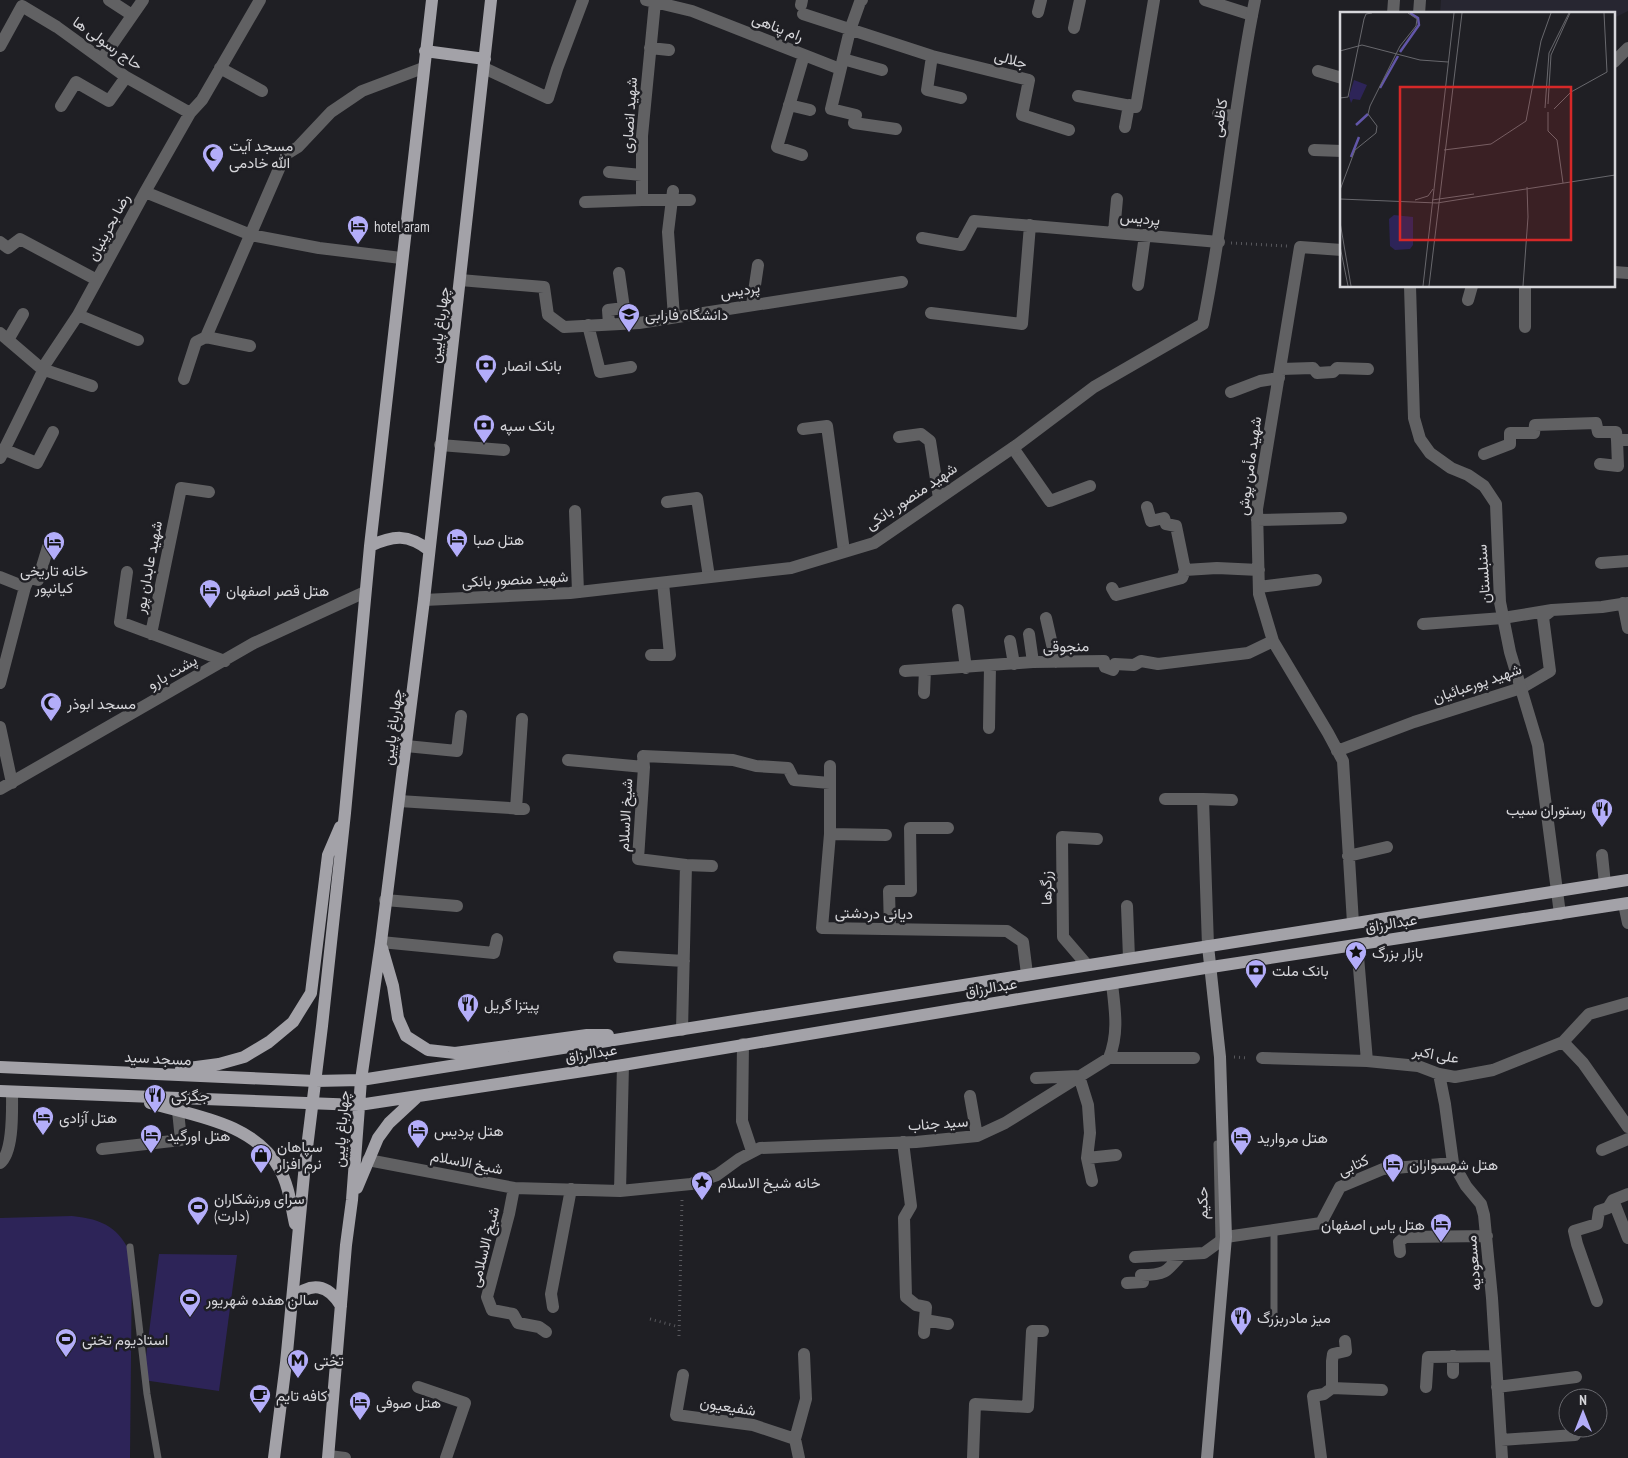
<svg xmlns="http://www.w3.org/2000/svg" width="1628" height="1458" viewBox="0 0 1628 1458" font-family="'PT Sans Narrow',Vazirmatn,sans-serif">
<style>
.built{fill:#272631}
.green{fill:#2d2458}
.lines{fill:none;stroke-linecap:round;stroke-linejoin:round}
.path{stroke:#58585d;stroke-width:3;stroke-dasharray:1 4;stroke-linecap:butt}
.service{stroke:#616163;stroke-width:7}
.minor{stroke:#616163;stroke-width:12}
.tertiary{stroke:#616163;stroke-width:12}
.secondary{stroke:#86868a;stroke-width:12}
.primary{stroke:#a3a2a8;stroke-width:12}
.labels{text-anchor:middle;dominant-baseline:central;stroke-width:5;stroke-linejoin:round;paint-order:stroke}
.street-label{font-size:15px;fill:#d6d6da;stroke:#1f1f24}
.poi-label{font-size:15px;fill:#d6d6da;stroke:#1f1f24;text-anchor:start}
.inset-river{fill:none;stroke:#6256a9;stroke-width:2.5}
.inset-road{fill:none;stroke:#68686d;stroke-width:1}
.view{fill:#d62828;fill-opacity:0.15;stroke:#d62828;stroke-width:2.5}
.inset-edge{fill:none;stroke:#d6d6da;stroke-width:2.5}
</style>
<rect width="100%" height="100%" fill="#1f1f24"/>
<!-- built -->
<path class="built" d="M1441,0H1628V11L1614,18V14H1440Z"/>
<!-- green -->
<path class="green" d="M72,1216C103,1219 120,1228 132,1257L130,1458H0V1218Z
M159,1254L237,1255L219,1391L143,1380Z"/>
<g class="lines">
<!-- path -->
<path class="path" d="M1231,243L1287,246
M1234,1057L1248,1058
M650,1319L679,1327
M679,1336L682,1199"/>
<!-- service -->
<path class="service" d="M1217,1144L1219,1243
M1274,1229V1324
M130,1247L147,1394L158,1458"/>
<!-- minor -->
<path class="minor" d="M109,0L132,15
M646,0L692,11L840,69
M862,0L860,2L850,30L831,109L856,115L854,123L896,129
M1205,0L1252,15
M801,5L802,0
M1038,12L1041,0
M803,14L932,56L1029,80L1022,115L1069,130
M1074,28L1080,0
M0,46L22,6L57,27L126,77L190,113
M650,48L669,50
M932,56L927,90L961,98
M102,59L143,0
M843,59L882,70
M220,68L262,91
M484,68L548,98L557,69L583,0
M1318,71L1342,78
M1078,96L1136,107L1154,0
M789,105L810,110
M61,106L76,82L109,101L126,77
M1218,114L1235,116
M1125,127L1129,105
M1314,150L1342,151
M802,155L777,147L804,55
M609,172L642,175
M673,191L668,232L674,317
M145,192L251,235L319,248L401,258
M642,200V136L655,2
M585,202L642,200H690
M1114,232L1117,199
M922,238L961,245L974,221L1219,242
M0,242L8,248L20,239L97,280
M1342,250L1300,247L1257,509L1259,594L1273,641L1328,733L1343,761L1353,923
M1614,272L1628,273
M460,280L544,287L548,315L564,327L639,323L902,282
M1138,285L1145,235
M1525,286V327
M1468,300L1472,286
M752,305L758,265
M931,313L1022,324L1030,225
M78,315L138,340
M609,324L608,310L624,308L619,273
M588,325L600,372L631,367
M0,333L42,369L92,386
M206,337L250,346
M8,340L23,314
M1281,369L1313,368L1317,373L1333,372L1337,368L1368,369
M184,379L196,342L206,337L285,155L298,147L331,112L362,91L423,68
M1231,392L1260,381L1279,378
M803,429L827,426L844,551
M899,437L921,434L930,441L939,498
M440,445L504,450
M1013,448L1050,501L1090,486
M3,449L37,463L53,432
M1484,454L1510,444V433H1534L1535,425L1596,423L1598,432H1616L1617,440H1628
M0,458L42,373V369L78,315L145,192L190,113L202,100L260,0
M1600,464L1618,466L1617,440
M667,502L697,498L709,577
M1147,507L1151,521L1164,518L1166,524L1176,526L1185,570
M575,511L578,592
M1257,520L1341,518
M1601,563L1628,561
M127,572L120,622L225,661
M0,577L25,587
M1259,587L1316,580
M1112,588L1116,595L1182,578L1185,570L1217,568L1259,570
M1623,603L1628,628
M958,610L966,668
M1046,618L1056,662
M1423,624L1503,618L1552,610L1602,607L1628,603
M151,634L181,488L209,492
M1029,634L1033,662
M1010,641L1014,664
M651,655H670L663,583
M905,671L1033,662L1104,661L1105,667L1113,670L1115,664L1134,665L1141,661L1158,664L1248,653L1273,641
M0,683L25,587L29,578L38,580L48,547
M924,693L925,670
M0,727L12,783
M989,728L990,666
M406,746L457,751L461,716
M1337,751L1414,722L1521,688L1550,671L1543,617L1552,610
M568,760L644,767
M830,766V834L822,928L1007,931L1023,942L1027,974
M0,789L254,643L365,592
M1165,799H1203L1208,946
M1203,799L1232,800
M399,801L524,809
M516,809L522,719
M830,834L886,835
M1602,855L1605,884
M1348,856L1387,847
M686,865L712,866
M385,900L457,906
M1624,904L1628,923
M1127,906L1129,958
M890,929L889,891H911L910,828H948
M381,942L494,953L497,939
M1357,945L1367,1061
M619,957L684,961
M1087,965L1063,937L1062,837L1097,839
M682,1030L686,865L638,859L644,767L643,756L733,760L756,766L788,768L794,780L830,783
M1563,1042L1583,1063L1628,1127
M743,1044L742,1121L752,1151
M1109,1058H1194
M1262,1058L1367,1061L1418,1066L1439,1074L1455,1077L1493,1070L1563,1042L1589,1014L1628,1003
M1439,1074L1445,1104L1453,1163L1466,1186L1481,1204L1484,1215L1492,1298L1502,1458
M1036,1078L1079,1076L1088,1105L1090,1133L1087,1158L1092,1181
M970,1096L977,1136
M903,1142L911,1206L904,1218L906,1297L916,1305L926,1307L924,1333
M102,1149L181,1140L178,1111
M1602,1150L1628,1139
M1087,1158L1116,1155
M368,1160L514,1188L620,1191L691,1184L717,1175L739,1159L760,1148L916,1142L977,1136L1005,1123L1109,1058C1119,1033 1115,1010 1112,984
M0,1163C14,1152 12,1109 12,1092
M514,1188L509,1214L487,1297L492,1310L513,1314L518,1323L539,1327L546,1332
M620,1191L623,1065
M1613,1200L1628,1238
M1400,1252L1399,1242L1405,1237L1487,1236
M1135,1257L1204,1253L1226,1237L1321,1223L1340,1187L1383,1169L1453,1163
M1127,1283L1143,1282L1141,1275C1164,1275 1166,1273 1181,1255
M1597,1301L1577,1244L1574,1231L1597,1224L1599,1211L1608,1208L1613,1200L1628,1194
M553,1307L551,1294L571,1189
M925,1320L948,1324
M1453,1356V1373
M683,1375L676,1415L753,1425L795,1439L799,1458
M418,1387L465,1403L446,1458
M1426,1387L1428,1357L1495,1356
M1497,1387L1576,1377
M1332,1388L1382,1390
M795,1439L806,1399L804,1354
M1501,1440L1575,1435
M329,1456L345,1458
M973,1458L975,1404L1028,1407L1032,1331H1043
M1321,1458L1313,1396L1324,1394L1332,1388V1361L1333,1354L1346,1351L1345,1341"/>
<!-- tertiary -->
<path class="tertiary" d="M1393,14L1394,0
M1419,14L1420,0
M1614,62L1628,48
M1410,286L1414,418L1420,439L1430,453L1451,468L1468,475L1484,486L1496,504L1500,602L1510,652L1538,745L1560,914
M424,600L570,593L791,568L874,543L1017,445L1094,387L1203,324C1225,217 1233,107 1255,0"/>
<!-- secondary -->
<path class="secondary" d="M1207,1458L1226,1237L1220,1057L1208,946"/>
<!-- primary -->
<path class="primary" d="M425,51L485,59
M370,546C394,535 408,534 429,550
M382,948L393,986L398,1018L406,1036L428,1050L455,1053L587,1035H608
M0,1067L315,1081L361,1080L1628,880
M181,1069L219,1064L244,1057L269,1042L293,1022L311,993L328,855L340,827
M0,1091L359,1105L623,1065L1205,968L1628,903
M150,1103C195,1116 254,1123 279,1168C289,1185 291,1206 295,1224
M357,1188L378,1138L389,1123L417,1097
M292,1299C311,1281 328,1284 341,1306
M274,1458L286,1363L305,1164L322,1026L345,813L370,546L432,0
M328,1458L346,1245L352,1200L361,1080L381,942L424,600L491,0"/>
</g>
<!-- icons -->
<defs>
<g id="mosque-pin" transform="scale(1.125)"><path d="M0 17L-7.5 6A9.5 9.5 0 1 1 7.5 6Z" fill="#b3adf9" stroke="#1f1f24"/><path d="M3.5-4.9A6 6 0 1 0 3.5 4.9A5 5 0 1 1 3.5-4.9Z" fill="#111"/></g>
<g id="hotel-pin" transform="scale(1.125)"><path d="M0 17L-7.5 6A9.5 9.5 0 1 1 7.5 6Z" fill="#b3adf9" stroke="#1f1f24"/><path d="M-6-4.5h1.5V1H6V5H4.5V3h-9V5H-6ZM-4 0a1.8 1.8 0 1 1 3.6 0ZM.5 0V-2.5h3Q6-2.5 6 0Z" fill="#111"/></g>
<g id="university-pin" transform="scale(1.125)"><path d="M0 17L-7.5 6A9.5 9.5 0 1 1 7.5 6Z" fill="#b3adf9" stroke="#1f1f24"/><path d="M0-5L7-2L0 1L-7-2ZM-4 1L0 2.5L4 1V4Q0 6-4 4Z" fill="#111"/></g>
<g id="bank-pin" transform="scale(1.125)"><path d="M0 17L-7.5 6A9.5 9.5 0 1 1 7.5 6Z" fill="#b3adf9" stroke="#1f1f24"/><path d="M-6-4H6V4H-6ZM0-2.3a2.3 2.3 0 1 0 0 4.6a2.3 2.3 0 1 0 0-4.6Z" fill="#111"/></g>
<g id="restaurant-pin" transform="scale(1.125)"><path d="M0 17L-7.5 6A9.5 9.5 0 1 1 7.5 6Z" fill="#b3adf9" stroke="#1f1f24"/><path d="M-5-6h1v4h1v-4h1v4h1v-4h1v5L-1.5 .5V6h-2V.5L-5-1ZM5-6V6H3V1.5H1.5Q1.5-4 5-6Z" fill="#111"/></g>
<g id="sight-pin" transform="scale(1.125)"><path d="M0 17L-7.5 6A9.5 9.5 0 1 1 7.5 6Z" fill="#b3adf9" stroke="#1f1f24"/><path d="M0-6L1.8-2.2L6-1.7L2.9 1.2L3.7 5.4L0 3.3L-3.7 5.4L-2.9 1.2L-6-1.7L-1.8-2.2Z" fill="#111"/></g>
<g id="shop-pin" transform="scale(1.125)"><path d="M0 17L-7.5 6A9.5 9.5 0 1 1 7.5 6Z" fill="#b3adf9" stroke="#1f1f24"/><path d="M-5-2.5h2.3a2.7 3.5 0 0 1 5.4 0H5L5.5 6h-11ZM-1.5-2.5h3a1.5 2.3 0 0 0-3 0Z" fill="#111"/></g>
<g id="stadium-pin" transform="scale(1.125)"><path d="M0 17L-7.5 6A9.5 9.5 0 1 1 7.5 6Z" fill="#b3adf9" stroke="#1f1f24"/><path d="M0-5a6.5 5 0 1 0 0 10a6.5 5 0 1 0 0-10ZM-3.5-1.8h7v3.6h-7Z" fill="#111"/></g>
<g id="metro-pin" transform="scale(1.125)"><path d="M0 17L-7.5 6A9.5 9.5 0 1 1 7.5 6Z" fill="#b3adf9" stroke="#1f1f24"/><path d="M-5.5 5V-5H-3L0 0L3-5H5.5V5H3V-.5L0 4L-3-.5V5Z" fill="#111"/></g>
<g id="cafe-pin" transform="scale(1.125)"><path d="M0 17L-7.5 6A9.5 9.5 0 1 1 7.5 6Z" fill="#b3adf9" stroke="#1f1f24"/><path d="M-5.5-4.5H6V0H3Q3 3.5 0 3.5H-2.5Q-5.5 3.5-5.5 0ZM3-3.2v2h1.7v-2ZM-6 4.5H4V6H-6Z" fill="#111"/></g>
</defs>
<g fill-rule="evenodd">
<use href="#mosque-pin" x="213" y="154"/>
<use href="#hotel-pin" x="358" y="226"/>
<use href="#university-pin" x="629" y="314"/>
<use href="#bank-pin" x="486" y="365"/>
<use href="#bank-pin" x="484" y="425"/>
<use href="#hotel-pin" x="457" y="539"/>
<use href="#hotel-pin" x="54" y="542"/>
<use href="#hotel-pin" x="210" y="590"/>
<use href="#mosque-pin" x="51" y="703"/>
<use href="#restaurant-pin" x="1602" y="809"/>
<use href="#sight-pin" x="1356" y="952"/>
<use href="#bank-pin" x="1256" y="970"/>
<use href="#restaurant-pin" x="468" y="1004"/>
<use href="#restaurant-pin" x="155" y="1095"/>
<use href="#hotel-pin" x="43" y="1117"/>
<use href="#hotel-pin" x="418" y="1130"/>
<use href="#hotel-pin" x="151" y="1135"/>
<use href="#hotel-pin" x="1241" y="1137"/>
<use href="#shop-pin" x="261" y="1155"/>
<use href="#hotel-pin" x="1393" y="1164"/>
<use href="#sight-pin" x="702" y="1182"/>
<use href="#stadium-pin" x="198" y="1207"/>
<use href="#hotel-pin" x="1441" y="1224"/>
<use href="#stadium-pin" x="190" y="1299"/>
<use href="#restaurant-pin" x="1241" y="1317"/>
<use href="#stadium-pin" x="66" y="1339"/>
<use href="#metro-pin" x="298" y="1360"/>
<use href="#cafe-pin" x="260" y="1395"/>
<use href="#hotel-pin" x="360" y="1402"/>
</g>
<g class="labels">
<!-- street labels -->
<g class="street-label">
<text transform="translate(778 27) rotate(21)">رام پناهی</text>
<text transform="translate(108 43) rotate(35)">حاج رسولی ها</text>
<text transform="translate(1011 59) rotate(16)">جلالی</text>
<text transform="translate(629 115) rotate(-86)">شهید انصاری</text>
<text transform="translate(1219 118) rotate(-81)">کاظمی</text>
<text transform="translate(1140 218) rotate(5)">پردیس</text>
<text transform="translate(108 227) rotate(-62)">رضا بحرینیان</text>
<text transform="translate(740 290) rotate(-9)">پردیس</text>
<text transform="translate(439 325) rotate(-83)">چهارباغ پایین</text>
<text transform="translate(1249 466) rotate(-82)">شهید مأمن پوش</text>
<text transform="translate(911 496) rotate(-34)">شهید منصور بانکی</text>
<text transform="translate(148 567) rotate(-79)">شهید عابدان پور</text>
<text transform="translate(1483 574) rotate(-94)">سنبلستان</text>
<text transform="translate(515 579) rotate(-3)">شهید منصور بانکی</text>
<text transform="translate(1066 646) rotate(-1)">منجوقی</text>
<text transform="translate(172 672) rotate(-30)">پشت بارو</text>
<text transform="translate(1477 683) rotate(-19)">شهید پورعبائیان</text>
<text transform="translate(392 727) rotate(-83)">چهارباغ پایین</text>
<text transform="translate(625 815) rotate(-87)">شیخ الاسلام</text>
<text transform="translate(1046 888) rotate(-91)">زرگرها</text>
<text transform="translate(874 913) rotate(1)">دیانی دردشتی</text>
<text transform="translate(1391 923) rotate(-9)">عبدالرزاق</text>
<text transform="translate(991 987) rotate(-9)">عبدالرزاق</text>
<text transform="translate(591 1053) rotate(-9)">عبدالرزاق</text>
<text transform="translate(1436 1054) rotate(10)">علی اکبر</text>
<text transform="translate(158 1058) rotate(3)">مسجد سید</text>
<text transform="translate(938 1123) rotate(-4)">سید جناب</text>
<text transform="translate(341 1129) rotate(-86)">چهارباغ پایین</text>
<text transform="translate(467 1162) rotate(11)">شیخ الاسلام</text>
<text transform="translate(1353 1165) rotate(-24)">کتابی</text>
<text transform="translate(1202 1203) rotate(-91)">حکیم</text>
<text transform="translate(484 1247) rotate(-76)">شیخ الاسلامی</text>
<text transform="translate(1473 1263) rotate(-95)">مسعودیه</text>
<text transform="translate(728 1406) rotate(9)">شفیعیون</text>
</g>
<!-- poi labels -->
<g class="poi-label">
<text x="229" y="145">مسجد آیت<tspan x="229" dy="17">الله خادمی</tspan></text>
<text x="374" y="226">hotel aram</text>
<text x="645" y="314">دانشگاه فارابی</text>
<text x="502" y="365">بانک انصار</text>
<text x="500" y="425">بانک سپه</text>
<text x="473" y="539">هتل صبا</text>
<text x="54" y="570" text-anchor="middle">خانه تاریخی<tspan x="54" dy="17">کیانپور</tspan></text>
<text x="226" y="590">هتل قصر اصفهان</text>
<text x="67" y="703">مسجد ابوذر</text>
<text x="1586" y="809" text-anchor="end">رستوران سيب</text>
<text x="1372" y="952">بازار بزرگ</text>
<text x="1272" y="970">بانک ملت</text>
<text x="484" y="1004">پیتزا گریل</text>
<text x="171" y="1095">جگرکی</text>
<text x="59" y="1117">هتل آزادی</text>
<text x="434" y="1130">هتل پردیس</text>
<text x="167" y="1135">هتل اورگید</text>
<text x="1257" y="1137">هتل مروارید</text>
<text x="277" y="1146">سپاهان<tspan x="277" dy="17">نرم افزار</tspan></text>
<text x="1409" y="1164">هتل شهسواران</text>
<text x="718" y="1182">خانه شیخ الاسلام</text>
<text x="214" y="1198">سرای ورزشکاران<tspan x="214" dy="17">(دارت)</tspan></text>
<text x="1425" y="1224" text-anchor="end">هتل یاس اصفهان</text>
<text x="206" y="1299">سالن هفده شهریور</text>
<text x="1257" y="1317">میز مادربزرگ</text>
<text x="82" y="1339">استادیوم تختی</text>
<text x="314" y="1360">تختی</text>
<text x="276" y="1395">کافه تایم</text>
<text x="376" y="1402">هتل صوفی</text>
</g>
</g>
<!-- overview -->
<g transform="translate(1340 12)">
<rect width="275" height="275" fill="#1f1f24"/>
<path d="M14,68L27,73L20,88L13,87L11,91L9,84ZM54,203L73,205V233L70,237L55,238L50,234L49,207Z" fill="#2d2458"/>
<path class="inset-river" d="M60,40L79,13L78,6L70,1M40,76L58,44M16,113L28,102M11,145L19,125"/>
<path class="inset-road" d="M0,39L22,33L80,48L108,50M0,86L8,85L24,7L26,2L32,1M208,92L211,43L230,1M205,96L209,41L229,1M214,97L231,80L267,60L264,1M208,100V119L217,128L223,171M104,138L151,132L186,109L201,29L211,1M0,178L15,138L36,121L37,114L28,102L30,94L60,34L76,14L77,7L68,1M0,187L97,191L275,163M75,188L88,184L93,177M92,188L134,182M0,210L11,274M0,234L8,274M83,274L114,1M89,274L122,1M183,274L188,205L187,175"/>
<path class="view" d="M60,75H231V228H60Z"/>
<rect width="275" height="275" class="inset-edge"/>
</g>
<!-- north arrow -->
<g transform="translate(1583 1413)"><circle r="24" fill="#1f1f24" stroke="#68686d"/>
<path d="M0-4L9 19L0 12L-9 19Z" fill="#b3adf9"/>
<text y="-8" font-size="14" font-weight="bold" text-anchor="middle" fill="#d6d6da">N</text>
</g>
</svg>
